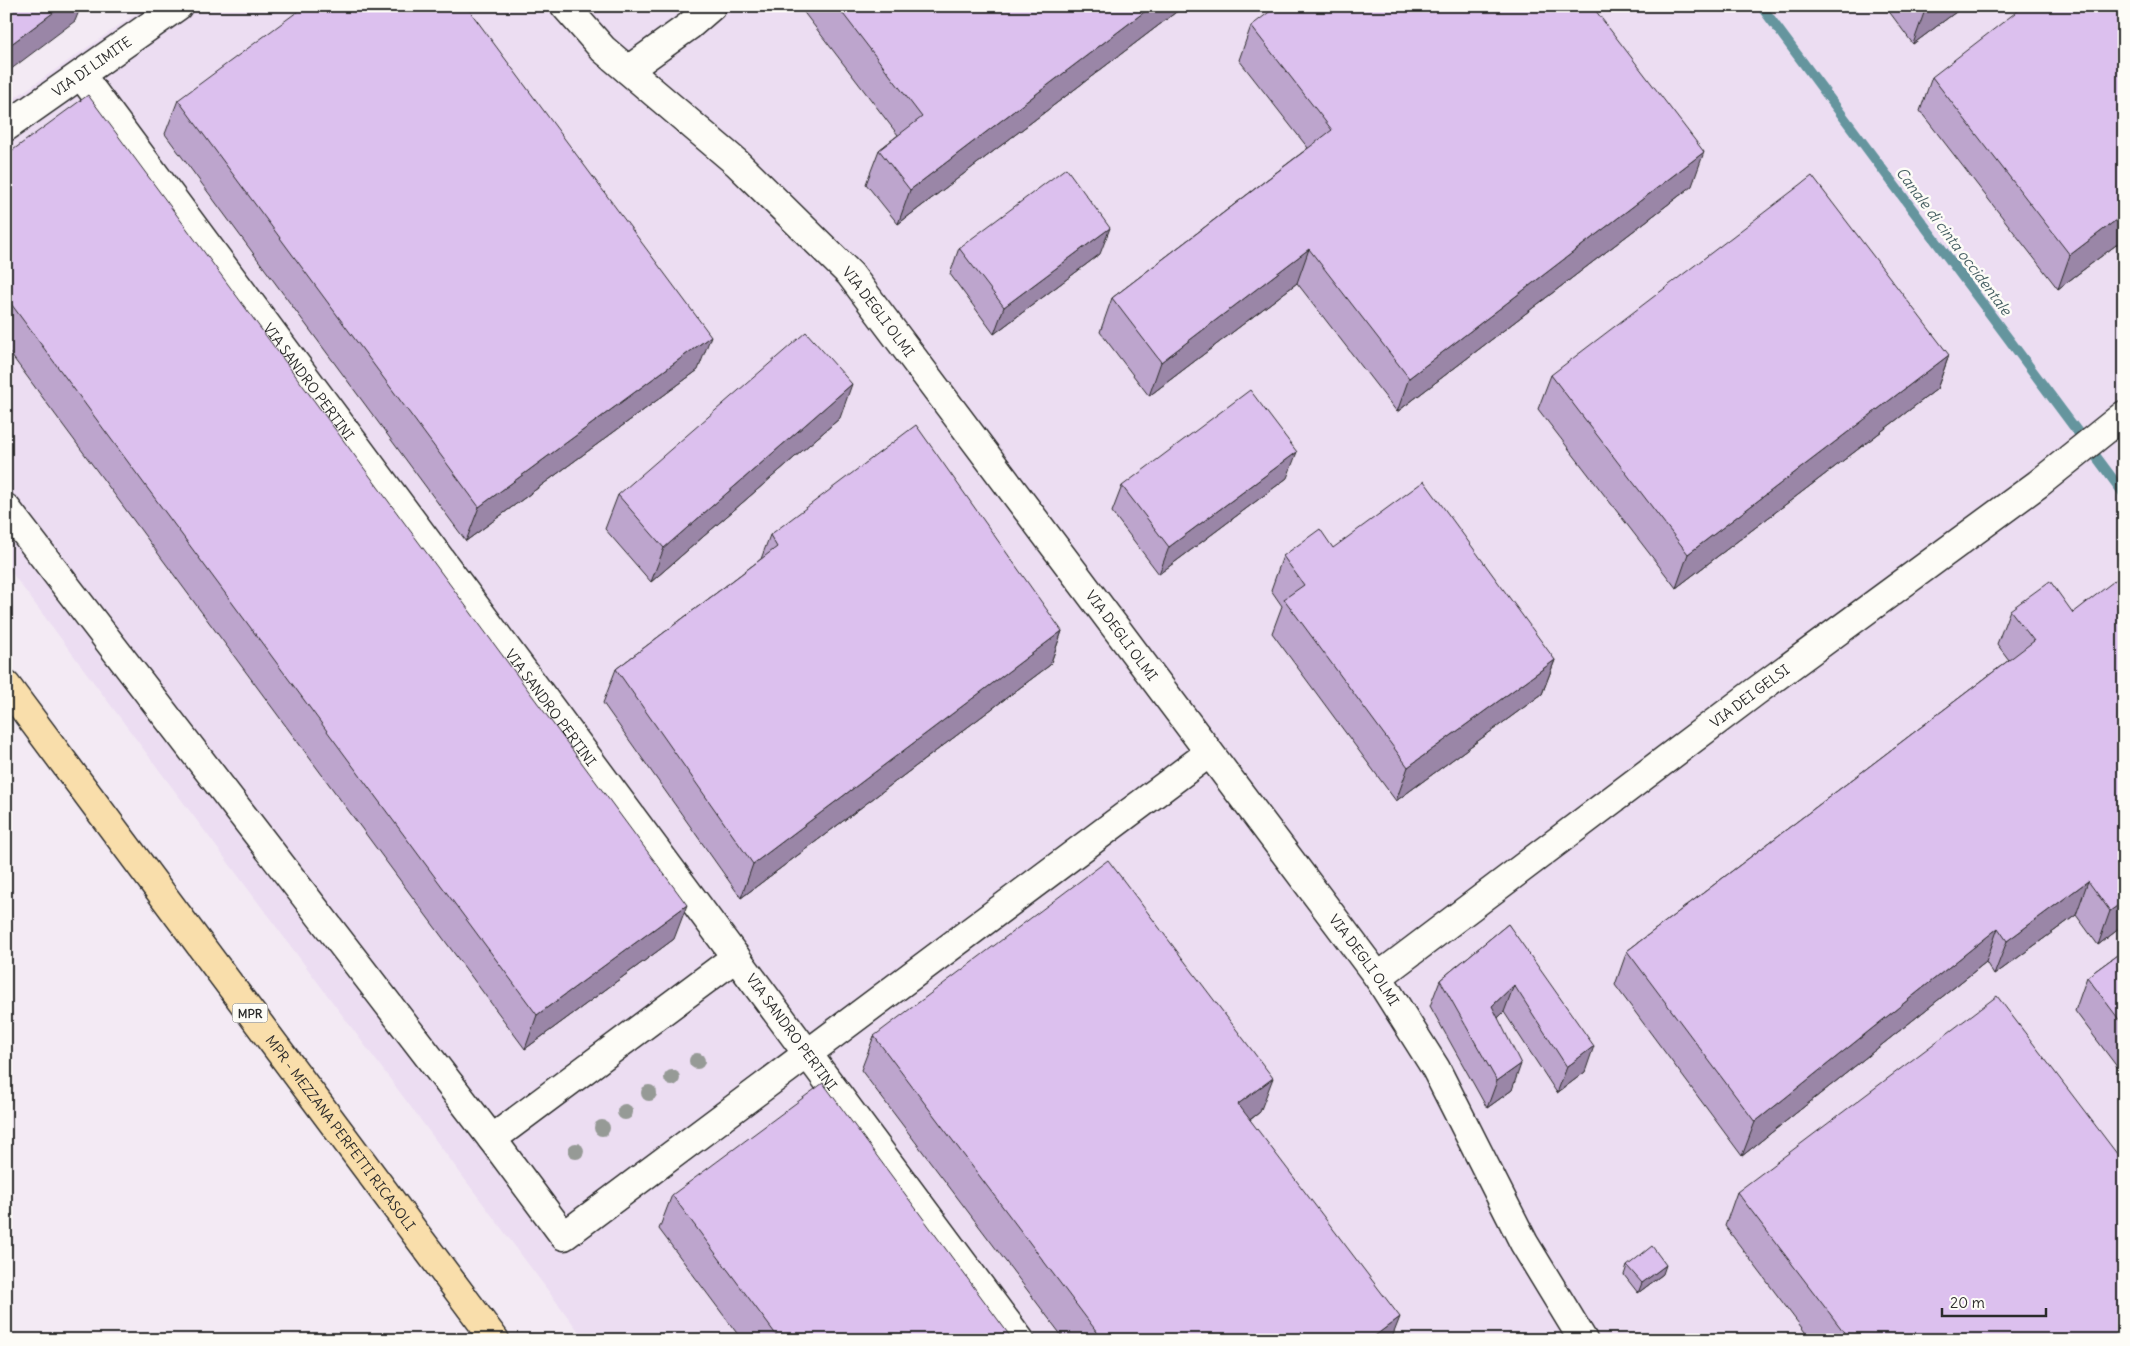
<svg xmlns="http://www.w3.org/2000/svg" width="2130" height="1346" viewBox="0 0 2130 1346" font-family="Delius,sans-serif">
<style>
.built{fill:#ecddf2}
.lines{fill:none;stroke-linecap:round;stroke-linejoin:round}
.stream{stroke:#65959e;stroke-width:10}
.minor-casing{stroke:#2b2b2b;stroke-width:31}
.major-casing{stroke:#2b2b2b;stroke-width:31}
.minor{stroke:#fdfcf7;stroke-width:28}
.major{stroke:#f9deab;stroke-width:28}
.tree{fill:#969a96}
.wall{fill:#bda5cd;stroke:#2b2b2b}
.shaded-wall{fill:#9a86a7;stroke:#2b2b2b}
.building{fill:#dcc0ee;stroke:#2b2b2b}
.labels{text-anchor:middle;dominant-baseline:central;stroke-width:5;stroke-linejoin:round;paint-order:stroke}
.shield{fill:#fdfcf7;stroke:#6a6a68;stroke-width:1}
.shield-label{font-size:12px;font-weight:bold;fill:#2b2b2b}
.street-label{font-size:14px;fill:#2b2b2b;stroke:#fdfcf7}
.water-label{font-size:15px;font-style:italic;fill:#486064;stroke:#fdfcf7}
</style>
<rect width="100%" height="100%" fill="#f3eaf4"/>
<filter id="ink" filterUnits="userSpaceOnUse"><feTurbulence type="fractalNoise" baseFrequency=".02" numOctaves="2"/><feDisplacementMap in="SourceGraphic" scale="10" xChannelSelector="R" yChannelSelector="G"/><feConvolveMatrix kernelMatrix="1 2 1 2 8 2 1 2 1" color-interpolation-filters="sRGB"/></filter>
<g filter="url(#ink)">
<!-- built -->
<path class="built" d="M147,6H2124V1340H585L6,565V104Z"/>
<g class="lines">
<!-- stream -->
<path class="stream" d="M1761,6L2124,494"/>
<!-- minor casing -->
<g class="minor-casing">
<g id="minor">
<path id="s1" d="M565,6L603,49L737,163L850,274L1378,977L1436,1069L1524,1243L1583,1340"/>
<path d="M628,70L689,26L712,6"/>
<path id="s2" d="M81,75L1020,1340"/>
<path id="s3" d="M6,127L178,6"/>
<path d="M6,508L492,1139"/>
<path d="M736,957L492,1139L564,1236L1209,753"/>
<path id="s4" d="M1378,977L1755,692L2038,484L2124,415"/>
</g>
</g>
<!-- major casing -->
<g class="major-casing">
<g id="major">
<path id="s5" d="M6,685L495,1340"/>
</g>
</g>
<!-- minor -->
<use href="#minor" class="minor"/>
<!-- major -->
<use href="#major" class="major"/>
</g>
<!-- trees -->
<g class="tree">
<circle cx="697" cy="1061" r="8"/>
<circle cx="672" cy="1078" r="8"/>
<circle cx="649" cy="1093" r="8"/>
<circle cx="625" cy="1112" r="8"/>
<circle cx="602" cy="1128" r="8"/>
<circle cx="576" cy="1151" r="8"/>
</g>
<!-- wall -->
<path class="wall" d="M94,6H101L96,10Z
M607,6H614L611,10Z
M799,6H1184L898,224L866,184L879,150L898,135Z
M1885,6H1964L1913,44Z
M1251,26L1692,186L1397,412L1297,283L1149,396L1100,332L1112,298L1308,148L1239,60Z
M1932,77L2124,239L2058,289L1920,111Z
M178,100L698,370L466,541L165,134Z
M6,155L674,939L525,1049L6,348Z
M959,248L1100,254L994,334L950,274Z
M1949,355L1937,389L1676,588L1538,409L1551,375Z
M840,418L651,582L605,529L618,495Z
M1287,478L1159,574L1112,512L1122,486Z
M770,535L1062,631L1050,665L741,898L603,703L616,669L761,559Z
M1333,548L1555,660L1542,694L1396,801L1272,633L1282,606L1271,590L1283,556Z
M2124,585V925L2098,945L2076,915L1994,975L1986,962L1742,1156L1615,985L1627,951L2009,660L1997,644L2010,610L2073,613Z
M1508,924L1585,1072L1557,1093L1504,1012L1498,1018L1512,1090L1487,1108L1430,1006L1440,980Z
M2124,950V1076L2075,1011L2087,977Z
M874,1036L1260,1112L1250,1120L1391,1340H1065L861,1070Z
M1737,1192L2124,1340H1811L1725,1226Z
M672,1195L1013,1340H742L659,1229Z
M1627,1266L1663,1274L1638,1293L1624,1275Z"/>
<!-- shaded-wall -->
<path class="shaded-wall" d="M62,6H81L75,21L6,73V48Z
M1152,6H1184L898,224L910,190Z
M1931,6H1964L1913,44L1925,10Z
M1704,152L1692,186L1397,412L1409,378Z
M2124,214V239L2058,289L2070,255Z
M1110,228L1100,254L994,334L1004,307Z
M1309,249L1297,283L1149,396L1161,362Z
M711,336L698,370L466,541L479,507Z
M1949,355L1937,389L1676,588L1688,554Z
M852,384L840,418L651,582L664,548Z
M1297,452L1287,478L1159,574L1169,547Z
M1062,631L1050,665L741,898L753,864Z
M1555,660L1542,694L1396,801L1408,767Z
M2088,881L2076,915L1994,975L2007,941Z
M2124,901V925L2098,945L2110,911Z
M687,905L674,939L525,1049L537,1015Z
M1998,928L1986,962L1742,1156L1755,1122Z
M1514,985L1504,1012L1482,1033L1492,1006Z
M1594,1046L1585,1072L1557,1093L1567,1067Z
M1521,1064L1512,1090L1487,1108L1497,1081Z
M1273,1078L1260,1112L1226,1138L1238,1104Z
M1666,1265L1663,1274L1638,1293L1642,1283Z
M1400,1317L1391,1340H1371L1372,1338Z"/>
<!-- building -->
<path class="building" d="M6,6H62L6,48Z
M305,6H466L711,336L479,507L178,100Z
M837,6H1152L910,190L879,150L922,117Z
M1277,6H1592L1704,152L1409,378L1309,249L1161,362L1112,298L1332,130L1251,26Z
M1923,6H1931L1925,10Z
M2024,6H2124V214L2070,255L1932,77Z
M88,95L687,905L537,1015L6,297V155Z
M1066,168L1110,228L1004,307L959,248Z
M1812,176L1949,355L1688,554L1551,375Z
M806,332L852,384L664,548L618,495Z
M1250,390L1297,452L1169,547L1122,486Z
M916,425L1062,631L753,864L616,669L777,547L770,535Z
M1424,481L1555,660L1408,767L1284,599L1304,585L1283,556L1320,529L1333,548Z
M2118,578L2124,585V901L2110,911L2088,881L2007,941L1998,928L1755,1122L1627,951L2034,641L2010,610L2050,581L2073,613Z
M1108,860L1273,1078L1238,1104L1400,1317L1372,1338L1373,1340H1103L874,1036Z
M1508,924L1594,1046L1567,1067L1514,985L1492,1006L1521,1064L1497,1081L1440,980Z
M2124,950V1026L2087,977Z
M1997,996L2124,1163V1340H1850L1737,1192Z
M823,1083L1013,1340H780L672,1195Z
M1652,1246L1666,1265L1642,1283L1627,1266Z"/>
</g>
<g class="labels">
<!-- shield labels -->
<rect class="shield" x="232.5" y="1003.5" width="35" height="19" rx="4"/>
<g class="shield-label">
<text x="250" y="1013">MPR</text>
</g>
<!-- street labels -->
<g class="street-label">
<text stroke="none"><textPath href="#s3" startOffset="105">VIA DI LIMITE</textPath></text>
<text stroke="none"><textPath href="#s1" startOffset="439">VIA DEGLI OLMI</textPath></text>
<text stroke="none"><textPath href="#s2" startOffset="382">VIA SANDRO PERTINI</textPath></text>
<text stroke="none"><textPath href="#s1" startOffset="844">VIA DEGLI OLMI</textPath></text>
<text stroke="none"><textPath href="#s4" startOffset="466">VIA DEI GELSI</textPath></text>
<text stroke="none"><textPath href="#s2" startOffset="788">VIA SANDRO PERTINI</textPath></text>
<text stroke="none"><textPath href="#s1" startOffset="1249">VIA DEGLI OLMI</textPath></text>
<text stroke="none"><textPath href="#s2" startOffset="1192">VIA SANDRO PERTINI</textPath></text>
<text stroke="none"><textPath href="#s5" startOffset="559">MPR - MEZZANA PERFETTI RICASOLI</textPath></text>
</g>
<!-- water labels -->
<g class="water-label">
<text transform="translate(1954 241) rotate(53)">Canale di cinta occidentale</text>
</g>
</g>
<!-- margin -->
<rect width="2130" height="1346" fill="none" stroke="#fdfcf7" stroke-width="25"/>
<rect x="12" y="12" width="2105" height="1321" fill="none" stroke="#2b2b2b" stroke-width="2" filter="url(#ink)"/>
<!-- scale -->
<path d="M1942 1308v8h104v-8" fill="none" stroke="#2b2b2b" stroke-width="2.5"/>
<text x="1950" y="1308" font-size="15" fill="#2b2b2b" stroke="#fdfcf7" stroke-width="4" paint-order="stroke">20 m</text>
</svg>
